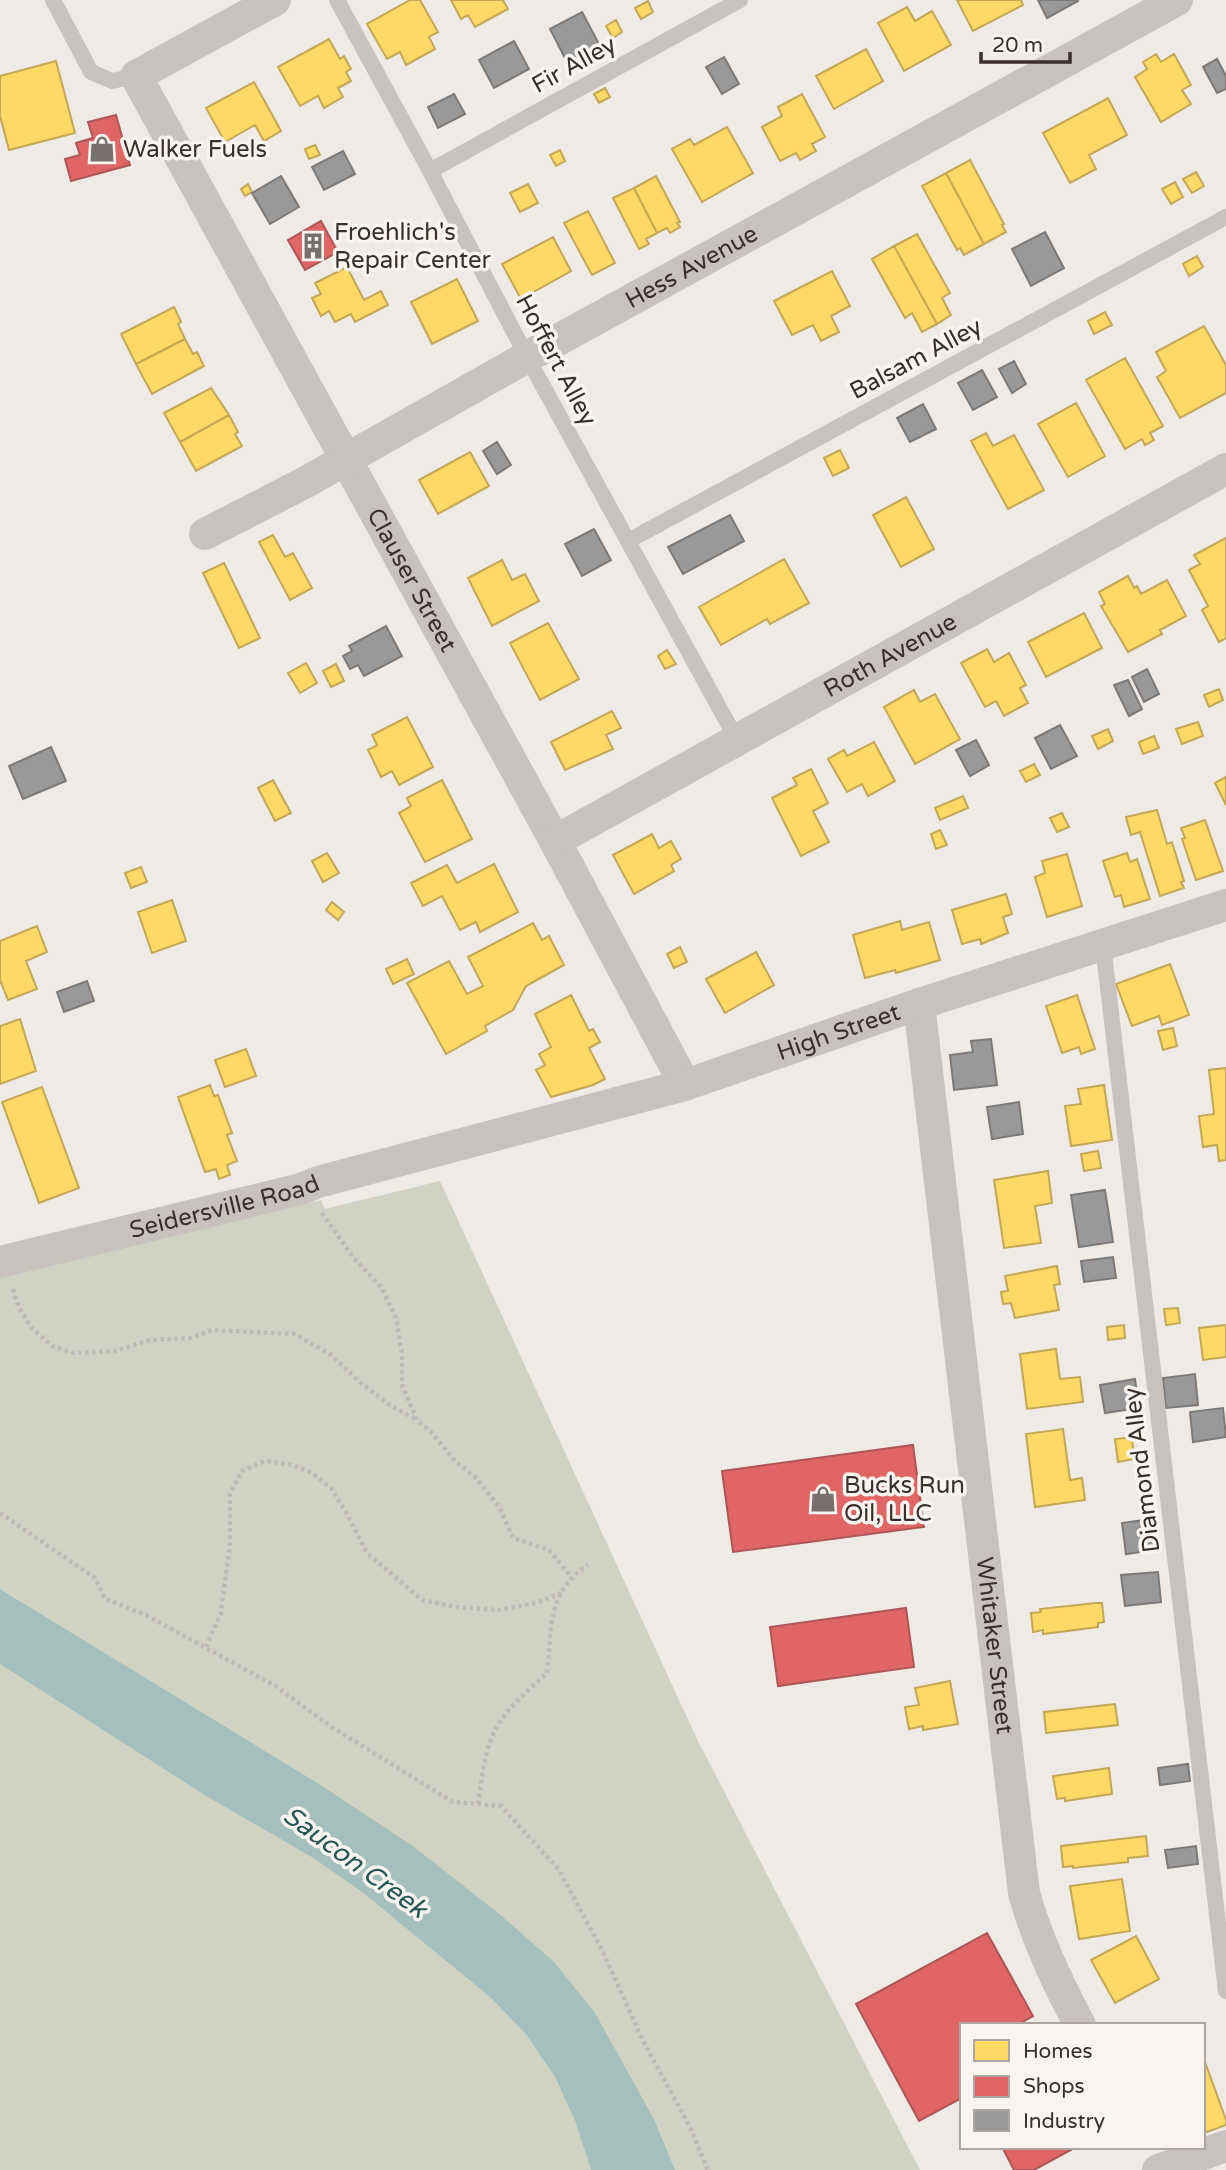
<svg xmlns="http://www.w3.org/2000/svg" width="1226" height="2170" viewBox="0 0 1226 2170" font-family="'Varela Round',sans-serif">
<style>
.green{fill:#d0d3c1}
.water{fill:#a4bfbc}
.homes{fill:#ffd966;stroke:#c4a655;stroke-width:2}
.shops{fill:#e06666;stroke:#ae5655;stroke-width:2}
.industry{fill:#999;stroke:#7c7978;stroke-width:2}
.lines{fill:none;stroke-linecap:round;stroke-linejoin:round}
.path{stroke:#c0bab7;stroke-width:4.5;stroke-dasharray:3.5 3.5;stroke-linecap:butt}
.service{stroke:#c8c2be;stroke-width:16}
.minor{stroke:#c8c2be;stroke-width:32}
.labels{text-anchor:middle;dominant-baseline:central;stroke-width:7;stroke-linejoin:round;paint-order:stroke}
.street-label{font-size:24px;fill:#392f2c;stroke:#f9f4ef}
.poi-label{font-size:24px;fill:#392f2c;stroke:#f9f4ef;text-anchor:start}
.water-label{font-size:26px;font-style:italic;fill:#265656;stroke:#f9f4ef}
</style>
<rect width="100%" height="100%" fill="#eeeae6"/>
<!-- green -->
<path class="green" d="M440,1181L697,1739L920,2170H675L655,2121L316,1782L0,1589V1275L33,1265L321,1200L325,1209Z
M0,1664L206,1796L313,1858L362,1892L491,1998L525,2033L555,2077L575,2121L591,2170H0Z"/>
<!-- water -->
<path class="water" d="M0,1589L316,1782L414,1847L498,1913L554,1962L595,2013L655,2121L675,2170H591L575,2121L555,2077L525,2033L491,1998L362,1892L313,1858L206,1796L0,1664Z"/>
<!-- homes -->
<path class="homes" d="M410,0H420L438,32L429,37L435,49L406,65L400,52L387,59L367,24Z
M451,0H503L508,9L475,27L468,15L461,19Z
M957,0H1021L1023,5L973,31Z
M648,1L653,12L641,19L635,8Z
M907,7L915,21L932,11L951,45L904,71L878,23Z
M616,20L622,32L613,38L606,26Z
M329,39L340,59L344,56L351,69L346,72L351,81L338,88L343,97L324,108L318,96L300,106L278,67Z
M866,49L883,81L834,109L816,76Z
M1156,54L1161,62L1174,54L1191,85L1182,90L1191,104L1161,122L1135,77L1147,69L1143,62Z
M56,61L75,133L9,150L0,116V76Z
M254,82L281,131L264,141L255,125L225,142L206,108Z
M605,88L610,97L599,103L594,94Z
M802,94L825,137L812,144L816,151L800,160L796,153L780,161L762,127L782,116L778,107Z
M1108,98L1127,135L1089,155L1096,169L1070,183L1043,133Z
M727,127L753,173L702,202L672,149L690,139L694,145Z
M315,145L320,155L309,159L305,149Z
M560,150L565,161L556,166L550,155Z
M970,160L1004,224L1002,225L1006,232L984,244L946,173Z
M1196,172L1204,186L1192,193L1183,179Z
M946,173L984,244L964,255L960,248L957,250L922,186Z
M656,176L680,222L677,223L680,227L670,233L667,228L657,233L634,188Z
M1175,182L1183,197L1171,204L1162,189Z
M248,184L252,192L245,196L241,189Z
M528,184L538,203L520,212L510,193Z
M634,188L657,233L646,239L649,244L639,249L613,198Z
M588,211L615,263L592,275L564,223Z
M917,234L950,293L942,298L951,315L937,324L894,246Z
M553,237L571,271L521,299L502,264Z
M894,246L937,324L922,332L912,313L905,318L872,259Z
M1197,256L1203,267L1189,276L1183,264Z
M347,267L364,300L381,291L388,305L355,322L351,314L335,322L329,311L321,316L312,298L321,294L315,283Z
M832,271L850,306L831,316L839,332L821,341L813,325L792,335L774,301Z
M457,279L478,321L432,344L411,302Z
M174,307L181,322L178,324L185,339L136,364L121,334Z
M1105,312L1112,325L1094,334L1088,321Z
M1204,326L1226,365V393L1180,418L1157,377L1166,371L1156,352Z
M185,339L193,354L197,352L204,366L152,394L136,364Z
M1125,358L1163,426L1150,433L1154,440L1145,445L1142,439L1125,449L1086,380Z
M211,388L229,415L180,442L164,413Z
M1076,403L1105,456L1068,477L1038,424Z
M229,415L238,432L235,434L242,446L196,471L180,442Z
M986,433L993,446L1014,435L1044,490L1008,509L971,441Z
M840,450L849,468L833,476L824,458Z
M470,452L489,486L438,514L419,480Z
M906,497L934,549L901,567L873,515Z
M273,535L285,557L293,553L312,588L290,600L259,542Z
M1226,538V638L1219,642L1202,610L1208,606L1189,570L1200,564L1194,555Z
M784,559L809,603L770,624L767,619L721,645L699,607Z
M502,560L512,580L525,574L539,601L492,626L468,578Z
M224,563L260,638L239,648L203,573Z
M1128,576L1134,588L1137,586L1141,594L1167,580L1186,616L1160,630L1162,634L1128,652L1101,606L1105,604L1099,592Z
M1084,613L1102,648L1046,677L1028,642Z
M548,623L579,679L540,700L510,643Z
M987,649L994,662L1009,653L1026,685L1020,688L1028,703L1004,716L996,701L985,707L961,663Z
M667,650L676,664L665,669L658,656Z
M306,663L317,683L300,693L288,673Z
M336,664L344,681L331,687L323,671Z
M1219,689L1223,700L1209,707L1204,695Z
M914,690L920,702L935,694L960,739L915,764L884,707Z
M612,711L621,728L606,735L613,749L565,770L551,742Z
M407,717L433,767L399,785L392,771L381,777L368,750L377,745L372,735Z
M1198,722L1203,736L1182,744L1176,729Z
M1108,729L1113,741L1098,749L1092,736Z
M1154,736L1159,748L1143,754L1139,742Z
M874,742L895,781L868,796L862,784L847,792L828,759L844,750L847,756Z
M1034,764L1040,775L1026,782L1020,771Z
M811,769L828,803L813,811L829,842L801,856L772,798L797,785L793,778Z
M1226,777V805L1215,783Z
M273,780L291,813L275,821L258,788Z
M442,780L472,839L425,862L399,813L411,806L407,798Z
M963,796L968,808L940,820L935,808Z
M1157,810L1167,844L1172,842L1184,881L1181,882L1184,888L1160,896L1140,832L1131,835L1126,817Z
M1062,813L1069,827L1057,832L1050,818Z
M1205,820L1223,871L1196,880L1182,839L1185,838L1181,828Z
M940,830L947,845L936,849L931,834Z
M652,834L659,848L671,841L681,859L671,865L674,871L634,894L613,855Z
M327,853L339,873L323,882L312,861Z
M1127,853L1130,862L1137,859L1150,899L1124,907L1121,895L1115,897L1103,861Z
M1067,854L1082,906L1047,917L1035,877L1045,873L1042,861Z
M494,864L518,912L480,932L476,922L460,930L442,896L423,906L411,883L447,865L457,883Z
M141,867L147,882L131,888L125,873Z
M1006,894L1012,914L1003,917L1008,933L981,944L980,939L962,944L952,910Z
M172,900L186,941L152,953L138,912Z
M332,902L344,912L338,920L326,910Z
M900,921L902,930L929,922L940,960L896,973L895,970L865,978L853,935Z
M533,923L542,940L549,936L564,965L526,986L513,1010L485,1026L487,1031L446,1054L407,983L449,961L467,994L483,986L468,957Z
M37,926L47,952L26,961L37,989L8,1000L0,980V941Z
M680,947L687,962L674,968L667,954Z
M756,952L774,985L725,1013L706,979Z
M407,959L414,974L393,984L386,969Z
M1170,964L1189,1015L1162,1025L1159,1016L1132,1026L1116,984Z
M571,995L589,1031L593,1029L600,1042L589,1048L605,1079L593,1085L551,1097L536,1070L545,1065L539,1054L551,1047L535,1014Z
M1077,995L1095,1049L1081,1054L1079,1047L1062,1053L1046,1006Z
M20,1019L36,1071L0,1084V1026Z
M1173,1028L1177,1046L1163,1050L1158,1031Z
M246,1049L256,1076L225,1087L215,1060Z
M1226,1068V1160L1219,1161L1217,1145L1203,1147L1199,1116L1214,1114L1209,1070Z
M210,1085L214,1096L218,1095L232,1133L227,1135L237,1161L227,1165L230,1175L219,1179L216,1169L205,1172L178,1097Z
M1104,1085L1112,1140L1071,1146L1065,1106L1081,1104L1078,1089Z
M42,1087L79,1188L39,1203L2,1102Z
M1098,1151L1101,1168L1084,1171L1081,1154Z
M1048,1171L1052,1203L1035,1206L1041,1243L1004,1248L994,1180Z
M1057,1266L1060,1284L1054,1285L1059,1310L1015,1318L1011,1303L1003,1304L1001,1292L1008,1291L1005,1276Z
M1178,1308L1180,1323L1166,1325L1164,1309Z
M1124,1325L1125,1338L1108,1340L1107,1327Z
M1226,1325V1357L1203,1360L1199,1328Z
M1056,1349L1060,1379L1080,1377L1083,1402L1027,1409L1020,1354Z
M1063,1429L1070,1480L1082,1478L1085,1500L1035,1507L1026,1434Z
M1132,1437L1134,1459L1118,1462L1115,1439Z
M1096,1603H1102L1104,1622L1098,1623V1627L1043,1634V1630L1033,1632L1031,1613L1041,1612L1040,1609Z
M950,1681L958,1724L923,1730V1726L909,1729L905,1707L919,1705L915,1688Z
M1115,1704L1118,1725L1046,1733L1044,1712Z
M1109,1768L1112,1794L1065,1801V1798L1057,1799L1053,1776Z
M1146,1836L1148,1856L1128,1858V1862L1073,1868V1866L1063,1867L1061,1846Z
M1122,1879L1130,1931L1079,1939L1070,1886Z
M1136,1936L1159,1979L1115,2003L1091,1960Z
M1203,2062H1205L1226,2120V2125L1204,2133Z"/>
<!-- shops -->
<path class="shops" d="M116,115L130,165L71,181L65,159L80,155L76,143L93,138L88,122Z
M321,221L338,252L305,270L288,240Z
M913,1445L924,1527L733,1552L722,1471Z
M906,1608L914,1667L778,1686L770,1627Z
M987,1933L1033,2016L1017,2025H962V2098L919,2121L856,2004Z
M1002,2147H1076L1034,2170H1014Z"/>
<!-- industry -->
<path class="industry" d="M1038,0H1077L1078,1L1047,18Z
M582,12L599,44L567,62L550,29Z
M514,41L529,69L494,88L479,60Z
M724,57L739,84L722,94L706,67Z
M1217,59L1226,76V89L1217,93L1203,67Z
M454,94L465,114L438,128L428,107Z
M343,151L355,174L324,190L312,167Z
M281,176L299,207L270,224L252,193Z
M1045,232L1064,268L1031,286L1012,249Z
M1014,361L1026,384L1012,393L999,369Z
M982,370L997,397L973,410L958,383Z
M923,404L936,429L910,442L897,418Z
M497,442L511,465L497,474L483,451Z
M730,515L744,541L683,574L668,547Z
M594,529L611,560L582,576L565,544Z
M386,626L402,656L364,676L358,665L350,669L343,656L352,651L349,646Z
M1147,669L1159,694L1144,702L1132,677Z
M1128,680L1142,709L1129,716L1114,685Z
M1060,725L1077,756L1051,769L1035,738Z
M976,740L989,765L970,776L956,750Z
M51,747L66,781L23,799L9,766Z
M87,981L94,1001L64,1012L57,992Z
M991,1039L997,1085L954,1090L950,1055L973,1052L971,1041Z
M1019,1102L1023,1134L992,1139L987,1107Z
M1105,1190L1113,1242L1079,1247L1071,1195Z
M1113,1257L1116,1278L1084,1282L1081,1261Z
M1195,1374L1198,1405L1166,1408L1163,1378Z
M1135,1379L1139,1408L1105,1413L1100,1385Z
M1223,1408L1226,1437L1193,1442L1190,1412Z
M1151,1519L1155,1550L1126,1554L1122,1523Z
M1158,1572L1161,1602L1125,1606L1121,1575Z
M1188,1764L1190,1781L1160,1785L1158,1768Z
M1196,1846L1198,1864L1168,1868L1165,1850Z"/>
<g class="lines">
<!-- path -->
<path class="path" d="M322,1213L353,1257L381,1287L396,1318L402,1354V1385L417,1420L432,1433L455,1461L476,1478L500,1508L513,1538L549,1550L571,1576
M13,1289L18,1306L31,1327L52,1346L74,1353L115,1351L150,1340L190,1338L212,1330L294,1334L330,1354L361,1383L388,1404L417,1420
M0,1513L95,1578L105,1599L146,1615L277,1687L330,1726L453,1802L501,1806L559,1870L603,1952L643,2041L690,2127L708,2170
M206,1647L221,1613L223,1596L230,1544V1494L242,1471L265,1461L293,1465L312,1473L331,1488L347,1514L367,1553L422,1600L456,1607L499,1610L536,1603L561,1593
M478,1804C482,1779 484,1752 495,1730C507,1707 529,1690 547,1673C552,1629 546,1592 588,1565"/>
<!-- service -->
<path class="service" d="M53,0L91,72L112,81L136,76
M337,0L430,171L527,357L737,740
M430,171L740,0
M628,541L1226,217
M1103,945L1226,1991"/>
<!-- minor -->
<g class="minor">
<path id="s1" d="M275,0L136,76L555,841L685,1085"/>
<path id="s2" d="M205,534L306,482L527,357L1177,0"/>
<path id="s3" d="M555,841L1226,469"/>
<path id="s4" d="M919,1004L1024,1893C1037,1940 1057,1982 1080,2025"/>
<path id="s5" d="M0,1262L301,1189L318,1182L685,1085L919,1004L1226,905"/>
<path d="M1158,2170L1226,2146"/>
</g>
</g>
<!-- icons -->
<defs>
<g id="shop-bare" transform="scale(2.1)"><path d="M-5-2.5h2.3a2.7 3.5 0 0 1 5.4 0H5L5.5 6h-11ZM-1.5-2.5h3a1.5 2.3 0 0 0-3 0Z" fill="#78706d" stroke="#f9f4ef" stroke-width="2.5" paint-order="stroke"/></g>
<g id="building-bare" transform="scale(2.1)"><path d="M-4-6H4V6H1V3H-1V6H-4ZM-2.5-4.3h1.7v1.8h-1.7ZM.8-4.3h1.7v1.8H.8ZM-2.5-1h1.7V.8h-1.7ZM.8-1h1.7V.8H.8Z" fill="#78706d" stroke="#f9f4ef" stroke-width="2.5" paint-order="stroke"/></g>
</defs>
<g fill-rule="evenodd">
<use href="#shop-bare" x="102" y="149"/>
<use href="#building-bare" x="313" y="246"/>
<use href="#shop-bare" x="823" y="1499"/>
</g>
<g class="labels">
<!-- street labels -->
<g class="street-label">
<text transform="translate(574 65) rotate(-29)">Fir Alley</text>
<text stroke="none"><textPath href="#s2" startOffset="555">Hess Avenue</textPath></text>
<text transform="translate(916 359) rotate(-28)">Balsam Alley</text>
<text transform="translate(556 360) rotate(62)">Hoffert Alley</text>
<text stroke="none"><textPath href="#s1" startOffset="733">Clauser Street</textPath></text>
<text stroke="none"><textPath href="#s3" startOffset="383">Roth Avenue</textPath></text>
<text stroke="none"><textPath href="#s5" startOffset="870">High Street</textPath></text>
<text stroke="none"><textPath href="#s5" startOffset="231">Seidersville Road</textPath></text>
<text transform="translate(1142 1470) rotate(-97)">Diamond Alley</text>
<text stroke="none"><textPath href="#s4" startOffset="646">Whitaker Street</textPath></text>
</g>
<!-- poi labels -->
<g class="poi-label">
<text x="123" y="149">Walker Fuels</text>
<text x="334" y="232">Froehlich's<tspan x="334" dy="28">Repair Center</tspan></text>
<text x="844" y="1485">Bucks Run<tspan x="844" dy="28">Oil, LLC</tspan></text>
</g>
<!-- water labels -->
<g class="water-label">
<text transform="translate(355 1862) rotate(36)">Saucon Creek</text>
</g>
</g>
<!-- legend -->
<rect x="960" y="2023" width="245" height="126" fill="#f9f4ef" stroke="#aca5a1" stroke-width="2"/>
<rect x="974" y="2040" width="35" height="21" fill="#ffd966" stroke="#aca5a1" stroke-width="2"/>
<text x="1023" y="2058" font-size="21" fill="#392f2c">Homes</text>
<rect x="974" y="2076" width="35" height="21" fill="#e06666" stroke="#aca5a1" stroke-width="2"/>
<text x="1023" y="2093" font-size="21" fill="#392f2c">Shops</text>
<rect x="974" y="2110" width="35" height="21" fill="#999999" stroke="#aca5a1" stroke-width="2"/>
<text x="1023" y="2128" font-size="21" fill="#392f2c">Industry</text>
<!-- scale -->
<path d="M981 52v10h89v-10" fill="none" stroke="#392f2c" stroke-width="3.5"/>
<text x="992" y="52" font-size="21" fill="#392f2c" stroke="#f9f4ef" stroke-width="5" paint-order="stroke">20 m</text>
</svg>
